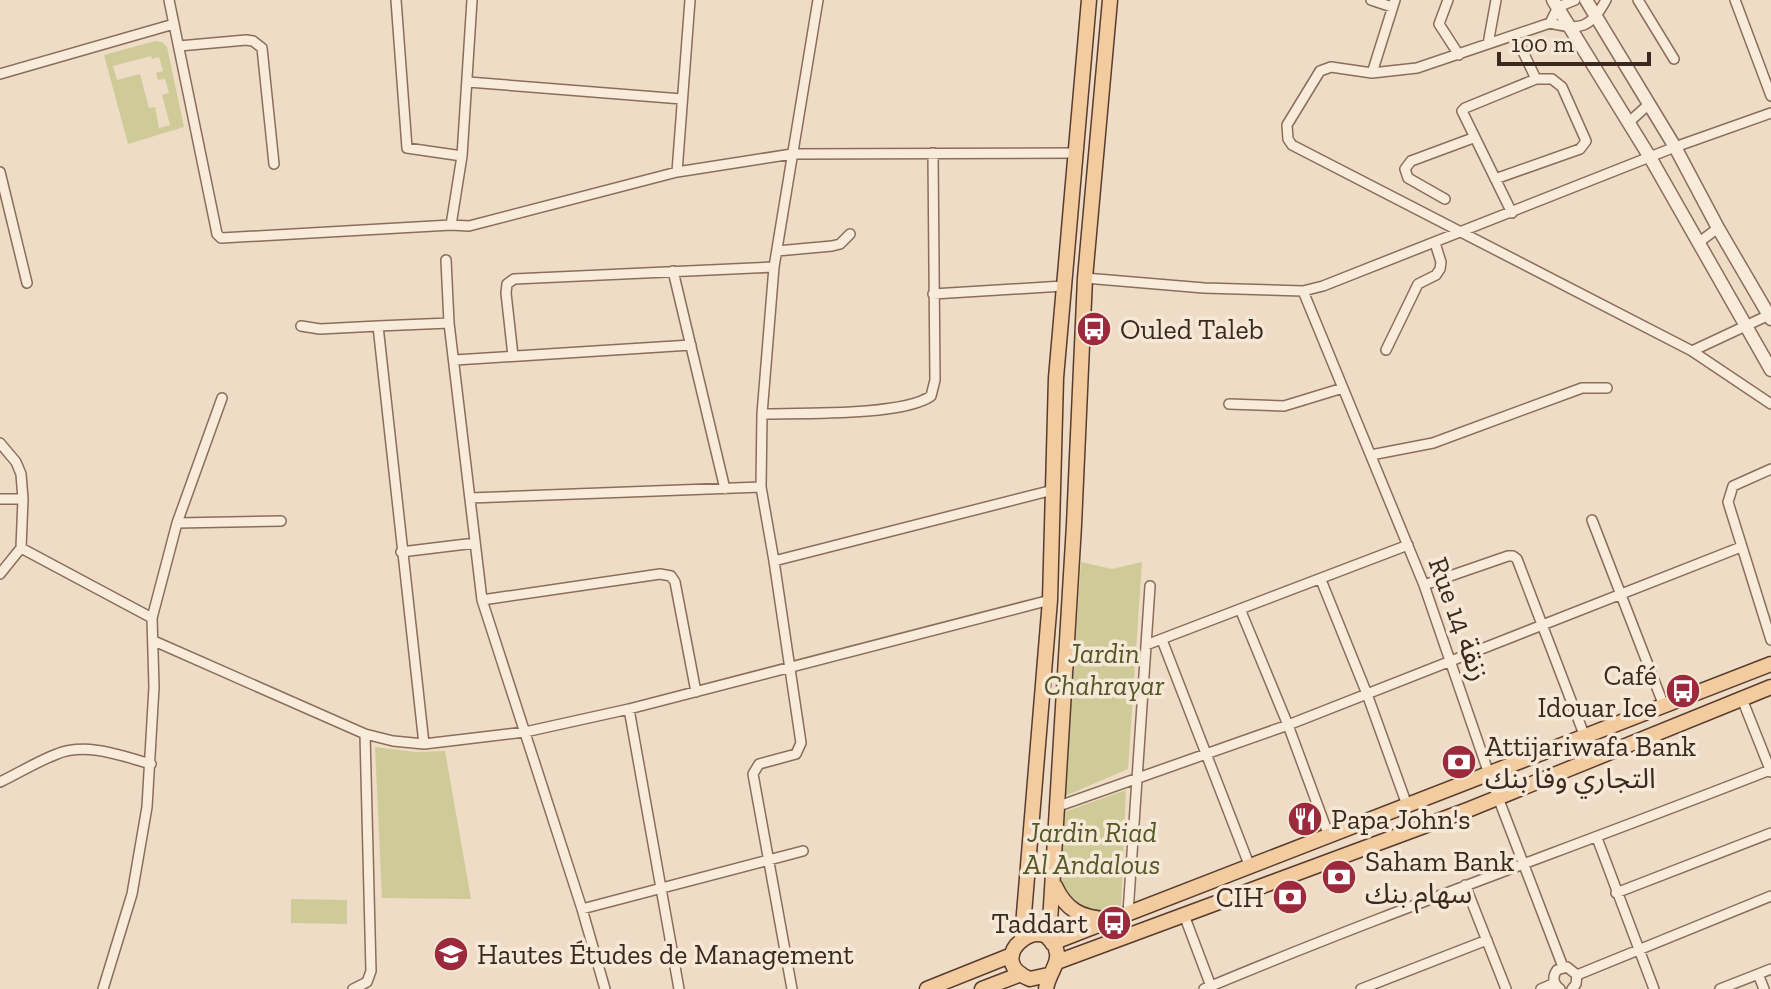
<svg xmlns="http://www.w3.org/2000/svg" width="1771" height="989" viewBox="0 0 1771 989" font-family="'Zilla Slab','Noto Sans Arabic',serif">
<style>
.green{fill:#cecb99;fill-rule:evenodd}
.lines{fill:none;stroke-linecap:round;stroke-linejoin:round}
.minor-casing{stroke:#8b6d5b;stroke-width:12}
.tertiary-casing{stroke:#8b6d5b;stroke-width:15}
.primary-casing{stroke:#593c2f;stroke-width:17}
.minor{stroke:#f9ebd9;stroke-width:9}
.tertiary{stroke:#f9ebd9;stroke-width:12}
.primary{stroke:#f2cb9e;stroke-width:14}
.labels{text-anchor:middle;dominant-baseline:central;stroke-width:7;stroke-linejoin:round;paint-order:stroke}
.poi-label{font-size:28px;fill:#3b281f;stroke:#f6e8d6;text-anchor:start}
.street-label{font-size:28px;fill:#3b281f;stroke:#f6e8d6}
.park-label{font-size:28px;font-style:italic;fill:#535725;stroke:#f6e8d6}
</style>
<rect width="100%" height="100%" fill="#efdcc6"/>
<!-- green -->
<path class="green" d="M155,41L162,42L167,47L184,127L128,144L104,55ZM151,56L152,59L159,57L163,71L156,73L158,80L165,79L169,93L162,95L170,125L159,128L155,107L149,108L140,74L117,80L113,66Z
M1081,562L1112,569L1142,562L1128,769L1065,796Z
M375,747L416,752L445,751L471,899L382,898Z
M1126,790L1121,907C1103,919 1088,911 1069,904L1059,883L1061,813Z
M291,899L347,900V924L291,923Z"/>
<g class="lines">
<!-- minor casing -->
<g class="minor-casing">
<path id="minor" d="M169,0L215,224L217,234L221,238L451,225L469,226L677,172
M396,0L407,148L462,156
M690,0L677,172L792,154L1076,153
M818,0L774,267L762,414L761,487L774,561L1053,490
M1371,0L1392,7
M1395,0L1372,73L1417,68L1550,23C1580,31 1591,28 1606,0
M1448,0L1439,24L1459,55
M1638,0L1674,59
M1735,0L1771,96
M1550,23L1558,7L1575,0
M1488,44L1496,0
M179,46L246,40L253,41L262,48L274,164
M1372,73L1331,67L1320,71L1287,125L1288,139L1292,145L1692,351L1771,314
M0,74L174,24
M468,82L682,99
M1628,123L1649,104
M0,172L27,283
M1495,179L1580,149L1586,141L1562,87L1552,79H1536
M1445,199L1408,178L1405,169L1411,161L1473,138
M1512,213L1462,111L1465,108L1536,79L1515,35
M451,225L462,156L472,0
M1698,243L1718,228
M777,251L832,246L840,244L850,234
M446,260L449,323L482,600L582,909L605,989
M673,271L725,489
M1085,278L1204,288L1303,291L1323,286L1675,147L1771,113
M1303,291L1424,585L1489,774L1563,967
M933,294L1063,286
M301,326L320,329L378,326L424,744
M378,326L449,323
M1386,350L1418,284L1436,275L1440,269L1441,262L1435,243
M1692,351L1771,404
M513,356L506,293L507,284L514,279L774,267
M455,360L691,345
M1229,404L1284,406L1343,388
M762,414C801,413 903,416 931,396L935,380L933,153
M0,443L16,462L21,474L23,499L21,548L0,574
M1371,455L1433,443L1582,388H1607
M1771,469L1733,486L1728,502L1771,640
M470,498L761,487
M0,499H23
M1592,520L1664,706
M177,523L281,521
M21,548L152,618
M401,552L475,543
M774,561L801,743L796,754L759,764L753,774L792,989
M1321,580L1367,694L1407,805
M1424,585L1508,556H1513L1517,559L1585,737
M482,600L660,574L671,576L675,582L696,692
M1240,609L1288,725L1329,836
M1162,640L1250,867
M154,641L365,734L393,741L424,744L525,732L629,709L1050,600
M1146,645L1408,545
M1742,699L1771,772
M629,709L679,989
M0,782C19,773 38,761 57,754C87,742 122,756 151,764
M1056,807L1288,725L1741,547
M1597,838L1654,989
M1465,885L1506,989
M1616,893L1771,833
M582,909L803,851
M1128,913L1150,586
M1184,915L1212,989
M1758,974L1764,989
M1577,975L1771,896
M103,989L132,894L147,807L154,687L152,618L177,523L222,398
M353,989L367,982L371,971L365,734
M1204,989C1390,911 1582,844 1770,770
M1361,989L1487,940
M1541,989L1555,983
M1560,989C1553,984 1552,977 1557,970L1567,967L1577,975L1576,984L1572,989
M1720,989L1771,969"/>
</g>
<!-- tertiary casing -->
<g class="tertiary-casing">
<path id="tertiary" d="M1553,0L1651,159L1771,370
M1586,0L1675,147L1718,228L1771,319"/>
</g>
<!-- primary casing -->
<g class="primary-casing">
<path id="primary" d="M1055,886C1066,910 1081,918 1107,919
M1022,938L1050,600L1056,378L1089,0
M1049,939L1074,525L1085,278L1110,0
M1052,943L1771,664
M1057,962L1470,809L1771,687
M927,989L1012,955
M982,989L1021,974
M1046,989C1048,975 1059,964 1057,953C1048,906 979,959 1030,979L1048,975"/>
</g>
<!-- minor -->
<use href="#minor" class="minor"/>
<!-- tertiary -->
<use href="#tertiary" class="tertiary"/>
<!-- primary -->
<use href="#primary" class="primary"/>
</g>
<!-- icons -->
<defs>
<g id="bus-disc" transform="scale(1.8)"><circle r="9.5" fill="#9b2a3d" stroke="#f6e8d6"/><path d="M-5-6H5V4H4V6H2V4H-2V6H-4V4H-5ZM-3.5-4V0h7V-4ZM-3.5 1.2v1.5H-2V1.2ZM2 1.2v1.5H3.5V1.2Z" fill="#fff"/></g>
<g id="bank-disc" transform="scale(1.8)"><circle r="9.5" fill="#9b2a3d" stroke="#f6e8d6"/><path d="M-6-4H6V4H-6ZM0-2.3a2.3 2.3 0 1 0 0 4.6a2.3 2.3 0 1 0 0-4.6Z" fill="#fff"/></g>
<g id="restaurant-disc" transform="scale(1.8)"><circle r="9.5" fill="#9b2a3d" stroke="#f6e8d6"/><path d="M-5-6h1v4h1v-4h1v4h1v-4h1v5L-1.5 .5V6h-2V.5L-5-1ZM5-6V6H3V1.5H1.5Q1.5-4 5-6Z" fill="#fff"/></g>
<g id="university-disc" transform="scale(1.8)"><circle r="9.5" fill="#9b2a3d" stroke="#f6e8d6"/><path d="M0-5L7-2L0 1L-7-2ZM-4 1L0 2.5L4 1V4Q0 6-4 4Z" fill="#fff"/></g>
</defs>
<g fill-rule="evenodd">
<use href="#bus-disc" x="1094" y="329"/>
<use href="#bus-disc" x="1683" y="691"/>
<use href="#bank-disc" x="1459" y="762"/>
<use href="#restaurant-disc" x="1305" y="819"/>
<use href="#bank-disc" x="1339" y="877"/>
<use href="#bank-disc" x="1290" y="897"/>
<use href="#bus-disc" x="1114" y="923"/>
<use href="#university-disc" x="451" y="954"/>
</g>
<g class="labels">
<!-- poi labels -->
<g class="poi-label">
<text x="1120" y="329">Ouled Taleb</text>
<text x="1657" y="675" text-anchor="end">Café<tspan x="1657" dy="32">Idouar Ice</tspan></text>
<text x="1485" y="746">Attijariwafa Bank<tspan x="1485" dy="32">التجاري وفا بنك</tspan></text>
<text x="1331" y="819">Papa John's</text>
<text x="1365" y="861">Saham Bank<tspan x="1365" dy="32">سهام بنك</tspan></text>
<text x="1264" y="897" text-anchor="end">CIH</text>
<text x="1088" y="923" text-anchor="end">Taddart</text>
<text x="477" y="954">Hautes Études de Management</text>
</g>
<!-- street labels -->
<g class="street-label">
<text transform="translate(1459 619) rotate(70)">Rue 14 زنقة</text>
</g>
<!-- park labels -->
<g class="park-label">
<text x="1104" y="653">Jardin<tspan x="1104" dy="32">Chahrayar</tspan></text>
<text x="1092" y="832">Jardin Riad<tspan x="1092" dy="32">Al Andalous</tspan></text>
</g>
</g>
<!-- scale -->
<path d="M1499 52v12h150v-12" fill="none" stroke="#3b281f" stroke-width="4"/>
<text x="1511" y="52" font-size="24" fill="#3b281f" stroke="#f6e8d6" stroke-width="6" paint-order="stroke">100 m</text>
</svg>
